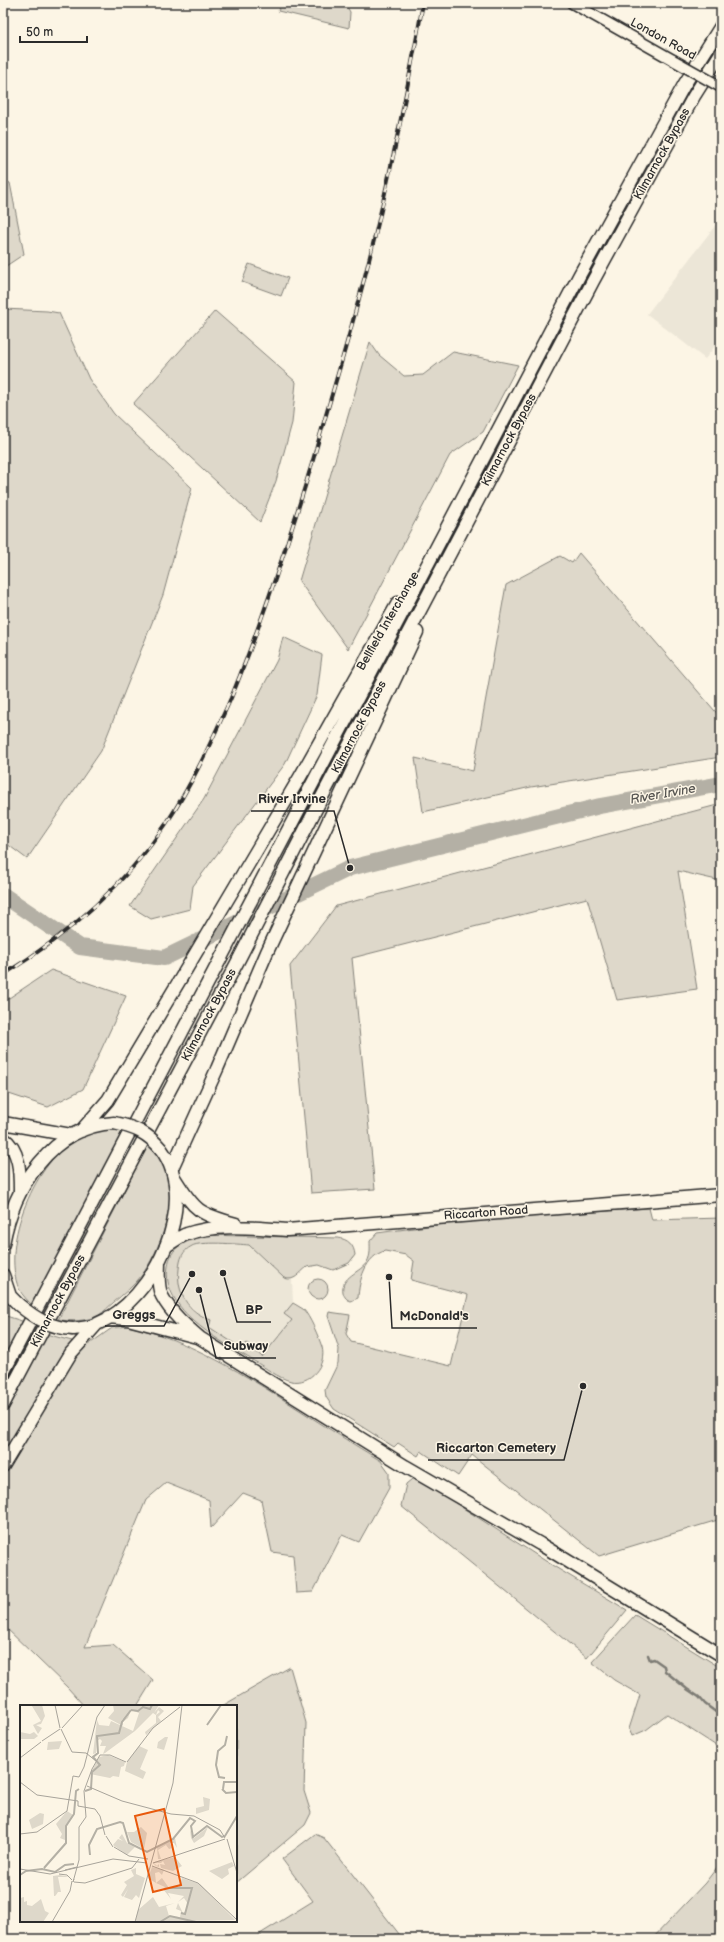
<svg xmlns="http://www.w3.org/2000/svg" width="724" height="1942" viewBox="0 0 724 1942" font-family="'Balsamiq Sans',sans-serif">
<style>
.built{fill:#ece6d7}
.green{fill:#ded8ca;stroke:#84827a}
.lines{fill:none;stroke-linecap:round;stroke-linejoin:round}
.stream{stroke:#7d7b74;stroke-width:2.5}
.river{stroke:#b4b0a5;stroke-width:16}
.secondary-casing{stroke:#2b2b2b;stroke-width:13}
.primary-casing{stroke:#2b2b2b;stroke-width:15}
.trunk-casing{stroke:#2b2b2b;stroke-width:15}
.secondary{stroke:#fcf5e5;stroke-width:10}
.primary{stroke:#fcf5e5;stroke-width:12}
.trunk{stroke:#fcf5e5;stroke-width:12}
.rail-casing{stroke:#2b2b2b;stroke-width:4}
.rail{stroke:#fcf5e5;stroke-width:2.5;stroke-dasharray:8;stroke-linecap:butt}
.secondary-bridge-casing{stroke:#2b2b2b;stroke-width:13;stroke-linecap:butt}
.trunk-bridge-casing{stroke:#2b2b2b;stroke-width:15;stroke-linecap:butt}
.secondary-bridge{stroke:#fcf5e5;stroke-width:10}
.trunk-bridge{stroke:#fcf5e5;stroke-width:12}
.labels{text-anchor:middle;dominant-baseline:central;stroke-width:3;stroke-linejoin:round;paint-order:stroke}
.street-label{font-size:12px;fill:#2b2b2b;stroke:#fcf5e5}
.water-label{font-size:13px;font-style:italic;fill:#545350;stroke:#fcf5e5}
.inset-river{fill:none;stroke:#b4b0a5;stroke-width:2}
.inset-road{fill:none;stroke:#a8a49b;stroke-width:1}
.view{fill:#e8590c;fill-opacity:0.15;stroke:#e8590c;stroke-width:2}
.inset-edge{fill:none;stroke:#2b2b2b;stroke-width:2}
.leader{fill:none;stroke:#2b2b2b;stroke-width:1.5}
.callout-dot{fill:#2b2b2b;stroke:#fcf5e5;stroke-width:1.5}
.callout-label{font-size:13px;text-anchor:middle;font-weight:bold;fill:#2b2b2b;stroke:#fcf5e5;stroke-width:3;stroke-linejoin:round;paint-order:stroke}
</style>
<rect width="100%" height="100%" fill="#fcf5e5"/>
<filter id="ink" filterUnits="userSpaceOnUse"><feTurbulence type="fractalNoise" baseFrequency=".025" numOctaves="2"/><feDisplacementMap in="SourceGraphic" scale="8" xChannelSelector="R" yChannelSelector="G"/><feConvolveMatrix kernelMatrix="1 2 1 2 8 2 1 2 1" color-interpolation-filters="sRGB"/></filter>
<g filter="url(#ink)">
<!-- built -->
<path class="built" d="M721,218V338L705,359L647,314Z
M197,1244L249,1245L284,1278L292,1279L293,1303L284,1314L292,1320L262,1357L247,1343L241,1348L208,1327L201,1316L183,1298L178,1284L180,1259L188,1249Z"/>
<!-- green -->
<path class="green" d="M282,3H345L350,12L349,28L278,11Z
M3,180L10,183L24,254L3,268Z
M249,264L288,278L281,296L242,282Z
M3,309L47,311L59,313L89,379L114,414L192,488L163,595L101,751L27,859L3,841Z
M215,311L296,382L292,423L276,481L260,522L133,404Z
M370,342L379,355L404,376L423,375L453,352L518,365L483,432L450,455L348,649L299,581Z
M579,553L721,718V757L531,787L423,812L415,758L473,771L506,585L560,556L572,563Z
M283,637L322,655L317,695L285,764L193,886L190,909L151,919L130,906L204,799L277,660Z
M721,804V881L678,871L697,989L617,1000L587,898L352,958L375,1189L311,1193L290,966L336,906Z
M51,970L126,996L83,1089L48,1107L3,1092V1002Z
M108,1129L124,1131L33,1306C28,1301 22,1295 19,1289C0,1244 36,1159 79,1137C88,1132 99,1130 108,1129Z
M149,1143C186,1177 167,1239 142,1275C134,1286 123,1294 113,1303C109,1306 104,1312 99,1315C86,1322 72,1321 58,1320Z
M649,1208L652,1220L721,1218V1519L599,1556L472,1455L458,1476L421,1451L418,1456L398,1443L394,1447L334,1409L326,1397L325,1390L338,1363L339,1349L328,1316L329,1312L350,1315L346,1334L351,1342L451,1366L468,1295L411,1280L414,1261L406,1255L385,1251C365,1256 359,1281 358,1298L351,1301C347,1300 344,1297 343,1292C340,1277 361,1272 367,1262C371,1255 370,1248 370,1241L377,1233L458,1222Z
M201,1235L338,1238C348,1239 354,1245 355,1255L349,1263L333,1270L319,1265L307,1267C299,1273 295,1282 284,1278L249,1245C238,1244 200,1241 192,1246C182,1251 180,1259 179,1269C176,1293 188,1312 211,1320L209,1327L241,1348L247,1343L262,1357L292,1320L284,1314L293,1303C296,1305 300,1307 303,1309C310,1316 319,1338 322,1347C327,1365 310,1385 291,1381C278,1378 265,1367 254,1361C222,1342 160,1310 168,1266C170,1248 185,1240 201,1235Z
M308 1289a10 10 0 1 1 20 0a10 10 0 1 1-20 0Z
M3,1315L25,1322L3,1363Z
M128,1326C191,1340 245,1375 298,1409C326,1427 353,1444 381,1461L389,1472V1488L359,1542L342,1535L313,1592L296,1593L293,1555L272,1552L261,1500L243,1493L211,1528L209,1500L166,1483L146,1500L85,1647L113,1645L153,1680L137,1706H84L68,1688L3,1625V1473L78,1352L112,1328Z
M46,1334L72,1341L3,1455V1416Z
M412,1479L421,1481L555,1567L627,1610L587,1658L401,1506L406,1484Z
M635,1615L721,1668V1749L667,1714L646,1730L632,1736L629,1729L640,1695L614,1680L592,1662Z
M290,1667L306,1723L304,1791L311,1813L305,1825L236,1883V1706H222Z
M315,1834L324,1838L403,1939H263L260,1934L313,1901L282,1859Z
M721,1862V1939H652L705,1883Z"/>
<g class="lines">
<!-- stream -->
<path class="stream" d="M648,1655L650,1660L654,1659L664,1666L665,1671L687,1689L699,1697L705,1704L721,1716"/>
<!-- river -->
<path class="river" d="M3,895L80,947L164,958L350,868L600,806L721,784"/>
<!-- secondary casing -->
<g class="secondary-casing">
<path id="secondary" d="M572,3L673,60"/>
</g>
<!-- primary casing -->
<g class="primary-casing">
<path id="primary" d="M3,1123L71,1135
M3,1138C20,1150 20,1172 20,1191
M175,1179C195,1211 199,1214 236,1224
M166,1246C173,1242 180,1236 187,1234C218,1223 255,1228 287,1230L721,1195"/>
</g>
<!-- trunk casing -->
<g class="trunk-casing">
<path id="trunk" d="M81,1131L108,1100L181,978L300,777L398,603
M172,1168L217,1069L267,952L417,632
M3,1244C13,1188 52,1126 114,1123
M159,1261C159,1272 157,1286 162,1296C171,1313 186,1326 200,1338L405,1466L540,1544L721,1655
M3,1275L10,1296L19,1305
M109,1317L128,1319L197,1337
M73,1329C81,1328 90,1328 97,1324C154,1300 201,1203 161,1149
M3,1373L579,276L684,85L721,26
M3,1405L239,959L322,797L593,281L694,96L721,53
M3,1466L71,1353L96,1325"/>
</g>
<!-- secondary -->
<use href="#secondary" class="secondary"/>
<!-- primary -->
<use href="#primary" class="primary"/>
<!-- trunk -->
<use href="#trunk" class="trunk"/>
<!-- rail casing -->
<g class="rail-casing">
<path id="rail" d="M3,975C66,936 124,886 166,824C193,783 211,742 231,698C263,620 289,540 313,460C328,407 344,355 358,302C385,204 405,103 423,3"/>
</g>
<!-- rail -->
<use href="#rail" class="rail"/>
<!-- secondary-bridge casing -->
<g class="secondary-bridge-casing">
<path id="secondary-bridge" d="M673,60L721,87"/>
</g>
<!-- trunk-bridge casing -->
<g class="trunk-bridge-casing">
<path id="trunk-bridge" d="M114,1123C134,1127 148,1133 161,1149
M19,1305C36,1319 51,1328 73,1329"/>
</g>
<!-- secondary-bridge -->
<use href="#secondary-bridge" class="secondary-bridge"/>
<!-- trunk-bridge -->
<use href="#trunk-bridge" class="trunk-bridge"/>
</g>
</g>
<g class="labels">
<!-- street labels -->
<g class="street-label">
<text transform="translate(663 39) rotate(29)">London Road</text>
<text transform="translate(662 154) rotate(-61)">Kilmarnock Bypass</text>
<text transform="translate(509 440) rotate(-62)">Kilmarnock Bypass</text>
<text transform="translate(388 621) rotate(-60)">Bellfield Interchange</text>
<text transform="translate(359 727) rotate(-62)">Kilmarnock Bypass</text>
<text transform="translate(209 1015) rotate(-62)">Kilmarnock Bypass</text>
<text transform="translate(486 1213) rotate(-4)">Riccarton Road</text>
<text transform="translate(58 1301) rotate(-62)">Kilmarnock Bypass</text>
</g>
<!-- water labels -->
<g class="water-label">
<text transform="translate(663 794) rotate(-10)">River Irvine</text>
</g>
</g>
<!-- overview -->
<g transform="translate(20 1705)">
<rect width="217" height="217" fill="#fcf5e5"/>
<path d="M22,0L25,11L21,19L16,20L22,23L18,29L13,20L21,16L12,1ZM93,0H139L134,8L139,2L144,6L138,12L141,16L126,30L125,27L136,18V10L140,7L138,5L136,10L133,8L115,26L85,48L83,49L86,41H80L82,36L80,34L77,36L76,48L73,49L77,15L79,20L89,21L91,16L113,26L119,8L111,5L108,13L103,17V21L102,20L103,15L108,11L102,15L101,20L88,13L94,6ZM0,27L10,29L14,27L18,31L14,34H0ZM145,32H148L144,45L137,43L138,37ZM42,36L39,44L27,45L28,37ZM119,41L128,45L120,64L126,67L123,74L105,66L107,57ZM88,50L105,57L104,61L101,62L99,72L93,71L90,73L70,69L79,52ZM183,92L190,94L189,105L176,109V103L184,101ZM47,106L53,110L46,121L45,135L40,133L42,129L36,119ZM20,108L24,109L23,119L12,124L9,115ZM121,122L127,128L124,144L111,137L107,127H114ZM188,122L184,131L174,138L171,133L170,125L174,133ZM102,129L107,138L115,142L107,150L93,140L98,134L103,136L99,133ZM155,133L157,143L154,138H150L152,143L149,144L146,140L138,145L141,154H138L137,143ZM155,152L162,161L153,166L141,163L140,159L145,160L143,156L141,158H134L137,161L139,159V162L136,161L133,158L134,157ZM212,157L214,161L208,164L209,169L202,174L189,166ZM132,162L144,165L142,170L139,167L135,168L136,178L128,173ZM116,163V169L125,173L119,193L116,190L112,195L104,192L108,184L103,192L101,190L107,180L104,177L114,171L111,165ZM40,170L50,172H38L41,187H38L36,190L35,191H34L33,171ZM156,171L180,179L215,215L115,217L118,205L133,192L139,202L155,198L146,201L149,211L160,212L161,206L156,204L158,198L163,208H165L168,199L164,193L158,197L164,191L148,188L151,194L143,184L145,182L136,178L142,173L149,183H158L162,173ZM4,192V197L7,196V200L12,201L21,194L25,206L29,208L23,217H0V193Z" fill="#ded8ca"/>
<path class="inset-river" d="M111,5L118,6L123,2L130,4L132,0M187,20L201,0M205,73L199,72L196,60L198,46L205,40L207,31M202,84L206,88L217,87M203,84L204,77H217M65,86L71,84L72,67L80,60L73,52L78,48L77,31L99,28L102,17L111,5M70,150L69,140L77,124L100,117L103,118L109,138L127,147L153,134L170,113L175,116L171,121L173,132L187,121L202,132L205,131L217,111M24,163L46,138V121L54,109L56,86L59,84M0,170L6,166L22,164L35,167L45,160L54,159M149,183H172L165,209L161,208M140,217L150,211L176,217"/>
<path class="inset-road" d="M35,0L40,23M42,23L63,0M41,24L52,47L66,48M22,36L40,24M66,48L76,56M0,53L21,37M107,57L133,23L160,2M0,77L17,90L58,96V101L75,104L80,111L85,130M67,81L102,96L151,109L174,111L200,125L205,133M0,129L17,127L47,106L53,71L59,72L64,62L77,12L85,0M86,131L93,142M207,134L217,168M94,142L109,151L128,154M133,158L205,134M132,161L178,178L217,215M0,164L30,169L93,154L127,158M45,165L57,162M39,169L47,170L52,175M54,174L53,177L59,155V122L66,112L64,86L72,64L80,50H90L106,57M54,177L65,178L112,163L119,154M32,217L50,186L52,176M115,217L153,78L162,0"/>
<path class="view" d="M144,104L161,180L133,187L115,111Z"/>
<rect width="217" height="217" class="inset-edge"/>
</g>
<!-- callouts -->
<path class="leader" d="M350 868L334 811H251M223 1273L237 1322H271M192 1274L164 1326H105M389 1277L392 1328H477M199 1290L216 1358H276M583 1386L564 1460H428"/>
<g class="callout-dot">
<circle cx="350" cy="868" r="4"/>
<circle cx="223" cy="1273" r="4"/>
<circle cx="192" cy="1274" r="4"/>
<circle cx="389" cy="1277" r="4"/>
<circle cx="199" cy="1290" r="4"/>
<circle cx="583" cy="1386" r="4"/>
</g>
<g class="callout-label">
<text x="292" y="803">River Irvine</text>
<text x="254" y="1314">BP</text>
<text x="134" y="1319">Greggs</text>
<text x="434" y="1320">McDonald's</text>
<text x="246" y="1350">Subway</text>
<text x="496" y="1452">Riccarton Cemetery</text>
</g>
<!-- margin -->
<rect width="724" height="1942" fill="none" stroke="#fcf5e5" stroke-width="16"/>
<rect x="8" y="8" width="708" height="1926" fill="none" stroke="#2b2b2b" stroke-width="1.5" filter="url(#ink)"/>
<!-- scale -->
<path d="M20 36v6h67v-6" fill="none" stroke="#2b2b2b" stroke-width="2"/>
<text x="26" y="36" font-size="12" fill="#2b2b2b" stroke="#fcf5e5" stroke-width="3" paint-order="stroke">50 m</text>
</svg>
